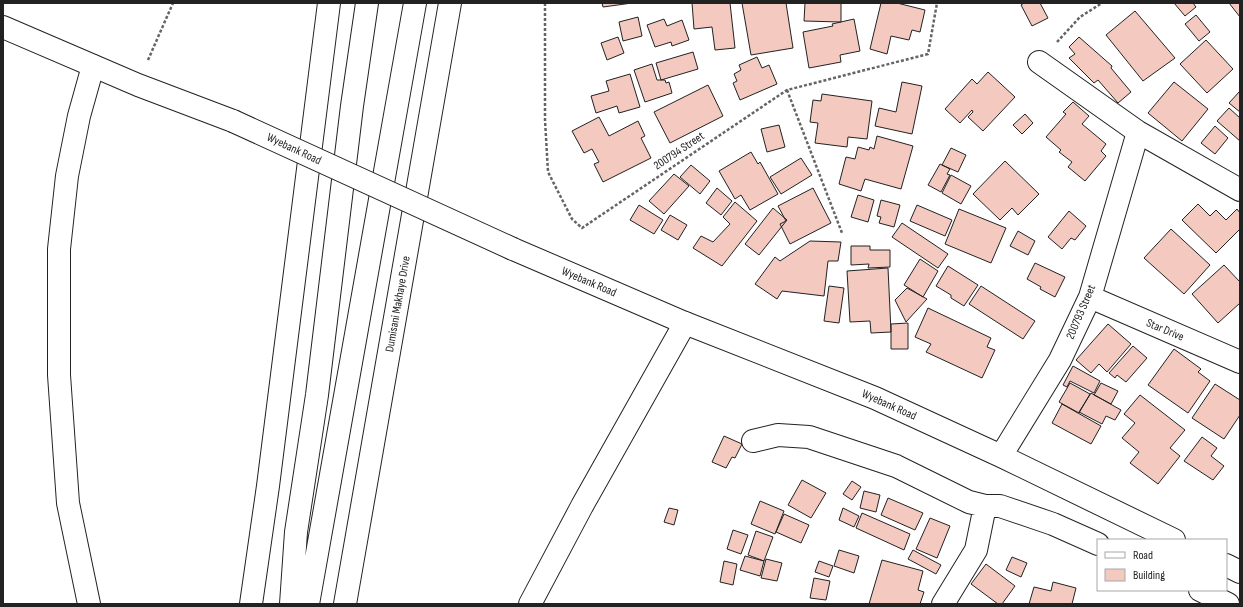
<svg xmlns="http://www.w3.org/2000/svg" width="1243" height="607" viewBox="0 0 1243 607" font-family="'Sofia Sans Condensed',sans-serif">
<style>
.building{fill:#f3c9c0;stroke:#222}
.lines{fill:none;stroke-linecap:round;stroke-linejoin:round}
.minor-casing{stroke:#222;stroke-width:24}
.major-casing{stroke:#222;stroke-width:24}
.path{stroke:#646464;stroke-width:2.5;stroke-dasharray:3 2;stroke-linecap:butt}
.minor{stroke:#fff;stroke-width:22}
.major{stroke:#fff;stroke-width:22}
.minor-bridge-casing{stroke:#222;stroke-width:24;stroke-linecap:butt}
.minor-bridge{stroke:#fff;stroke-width:22}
.labels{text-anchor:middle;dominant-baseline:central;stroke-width:3;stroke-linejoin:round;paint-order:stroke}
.street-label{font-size:12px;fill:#222;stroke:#fff}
</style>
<rect width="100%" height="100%" fill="#fff"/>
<!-- building -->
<path class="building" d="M602,3H632L603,7Z
M692,3H730L735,48L715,50L712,27L694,29Z
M742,3H786L793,48L751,55Z
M805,3H841V22L804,21Z
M881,3H897L925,10L920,32L912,30L909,40L891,36L887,54L870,49Z
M1024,3H1040L1048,18L1032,26L1021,5Z
M1174,3H1193L1196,7L1185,16Z
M1229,3H1240V17Z
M1135,11L1175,58L1143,81L1106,35Z
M1196,15L1210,32L1199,41L1185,24Z
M638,17L642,36L623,41L619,22Z
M664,19L667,26L682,20L689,40L672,46L671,42L655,47L647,25Z
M854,19L860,51L840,55L841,62L809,68L803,32L833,26L832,24Z
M618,37L624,53L607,60L601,43Z
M1079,37L1112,66L1111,68L1131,92L1118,103L1098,80L1094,83L1069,58L1075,54L1069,47Z
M1206,40L1233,69L1207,93L1180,64Z
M693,52L698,69L661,80L656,63Z
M757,57L762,68L769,65L777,84L740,100L733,83L737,81L734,74L741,70L739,65Z
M652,64L657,80H665L666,83L669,82L672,93L645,102L634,70Z
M988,72L1015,97L983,131L968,117L973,112L972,110L960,123L945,109L972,79L977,84Z
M630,74L640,107L619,113L617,106L596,113L591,96L609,91L606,81Z
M902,82L922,86L912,134L875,126L879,108L896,112Z
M1174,82L1208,109L1182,141L1148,113Z
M708,85L723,116L670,143L654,112Z
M1240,91V112L1229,103Z
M822,94L872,101L867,139L848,137L847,147L815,143L818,123L810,122L813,100L821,101Z
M1073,102L1089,116L1082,124L1106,144L1101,151L1106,156L1085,181L1068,167L1072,162L1059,152L1061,150L1046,137L1066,114L1063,112Z
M1229,108L1240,118V141L1217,121Z
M1025,114L1033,123L1022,134L1013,125Z
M599,117L609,136L638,121L645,136L641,138L651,158L603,182L594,164L599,162L592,149L584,153L572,131Z
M779,125L785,147L767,152L761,129Z
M1215,126L1228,138L1215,154L1201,143Z
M877,136L913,146L901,189L865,179L861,191L839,184L846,157L855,159L858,147L869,150L870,147L874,149Z
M951,148L966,155L958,172L942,165Z
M751,152L758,164L760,162L778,194L750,210L741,195L735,199L719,171Z
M801,158L812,175L781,194L770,177Z
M1005,161L1039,194L1018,215L1012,208L1000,220L973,194Z
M940,164L950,169L947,174L950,175L941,192L928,185Z
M691,165L710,181L700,194L680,177Z
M674,174L689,186L664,214L649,201Z
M951,175L971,186L961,204L942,193Z
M717,188L732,201L721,215L706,203Z
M813,188L831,223L790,244L780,224L786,221L778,206Z
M858,195L874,200L868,222L851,217Z
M881,200L900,205L894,227L879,223L881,217L877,216Z
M735,202L757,221L722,266L693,248L701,236L713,242L730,224L723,217Z
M1198,204L1210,216L1216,210L1226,220L1237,209L1240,213V229L1216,253L1182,220Z
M639,205L663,220L654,234L630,220Z
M917,205L952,220L945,236L910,221Z
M773,208L787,220L759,255L745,244Z
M959,209L1006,228L991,263L945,244Z
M1069,211L1086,226L1075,240L1071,238L1062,249L1048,237Z
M670,215L687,225L678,240L661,230Z
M902,223L948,254L938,268L892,237Z
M1171,229L1210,265L1184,294L1144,258Z
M1018,231L1035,241L1028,255L1010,246Z
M810,241L841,242L838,261H828L824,296L782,291L777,299L755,284L775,257L780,261Z
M851,246H870V250H890V267L868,268L869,264L851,265Z
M920,259L938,271L923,297L904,285Z
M1035,263L1065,277L1055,297L1040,289L1041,287L1027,279Z
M1224,265L1240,282V303L1218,323L1192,294Z
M948,266L978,285L964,306L951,298V295L936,286Z
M888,268L891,332L871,333L870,321L850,322L847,271Z
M829,286L844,288L839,323L824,321Z
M981,286L1035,321L1023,339L969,304Z
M907,288L927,299L906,322L895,300Z
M928,308L991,338L987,347L995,350L982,378L926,352L931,344L915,337Z
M908,323V349H891V324Z
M1108,324L1131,344L1107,372L1099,364L1091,373L1076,360Z
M1133,346L1147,358L1126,382L1117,375L1115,378L1109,373Z
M1174,349L1201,369L1198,372L1210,381L1188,413L1148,385Z
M1073,366L1100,381L1094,393L1070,381L1067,387L1063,385Z
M1070,383L1090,394L1079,413L1059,402Z
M1101,383L1118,391L1111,404L1094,395Z
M1215,384L1240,400V415L1224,439L1192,418Z
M1091,393L1121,410L1115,420L1106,416L1102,424L1079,412Z
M1140,395L1185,430L1170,448L1180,456L1158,484L1130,463L1139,452L1122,438L1135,423L1124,414Z
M1062,404L1101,426L1091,444L1052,423Z
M724,436L742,444L735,458L732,457L726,468L712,462Z
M1202,437L1217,448L1211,456L1224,466L1213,480L1184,461Z
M802,480L826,493L811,518L788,505Z
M852,481L861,487L852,500L843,494Z
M864,491L880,495L876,512L860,508Z
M888,498L923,513L915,530L881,515Z
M760,501L784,511L775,534L751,524Z
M669,508L678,510L674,525L664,522Z
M843,508L859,516L854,527L839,520Z
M862,513L910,534L904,550L856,528Z
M784,514L809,525L801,543L776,532Z
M930,518L950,526L937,558L916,549Z
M733,530L748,535L741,554L727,549Z
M756,531L773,537L764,561L748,555Z
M839,550L859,556L854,573L834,566Z
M913,550L941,565L936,574L908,559Z
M745,556L764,561L760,576L740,570Z
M1012,557L1027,563L1021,577L1006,570Z
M766,559L782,563L777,581L761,578Z
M882,560L923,571L918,590L924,592L920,604H869Z
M724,561L737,564L733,585L720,582Z
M819,561L833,566L829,577L815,572Z
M986,564L1015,586L1002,604H998L971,584Z
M814,578L830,581L826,600L810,598Z
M1053,582L1076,588L1072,604H1029L1034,587L1051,591Z"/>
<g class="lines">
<!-- minor casing -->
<g class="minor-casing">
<path id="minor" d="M3,27L138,85L233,121
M1039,62L1138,132L1240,190
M513,249L685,323L875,398L1001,456L1174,540
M1090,297L1240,362
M753,441L778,435L809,437L896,466L969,502L985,506H1000L1053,524L1098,544
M1001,456L1060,360L1090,297L1138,132
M1226,565L1240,572
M1200,590L1228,604
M291,604L296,532L317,395L352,106L367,3
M308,604L415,3
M943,604L976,550L985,506"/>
</g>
<!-- major casing -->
<g class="major-casing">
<path id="major" d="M89,604L68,503L59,375V249L67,176L79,116L93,66
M251,604L268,486L329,3
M345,604L450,3
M530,604L582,506L685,323"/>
</g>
<!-- path -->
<path class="path" d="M545,3V120L548,172L572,219L582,228L787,90L928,54L937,3
M1057,42L1080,17L1102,3
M148,60L173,3
M787,90L842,233"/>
<!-- minor -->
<use href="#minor" class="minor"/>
<!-- major -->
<use href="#major" class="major"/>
<!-- minor-bridge casing -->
<g class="minor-bridge-casing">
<path id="minor-bridge" d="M233,121L513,249"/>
</g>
<!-- minor-bridge -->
<use href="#minor-bridge" class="minor-bridge"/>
</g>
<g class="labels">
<!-- street labels -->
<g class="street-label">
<text transform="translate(294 149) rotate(25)">Wyebank Road</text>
<text transform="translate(679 151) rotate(-34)">200794 Street</text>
<text transform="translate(589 282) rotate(23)">Wyebank Road</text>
<text transform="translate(398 304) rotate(-80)">Dumisani Makhaye Drive</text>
<text transform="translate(1081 312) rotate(-67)">200793 Street</text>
<text transform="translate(1165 330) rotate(23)">Star Drive</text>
<text transform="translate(889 405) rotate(24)">Wyebank Road</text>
</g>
</g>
<!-- border -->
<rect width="1243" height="607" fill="none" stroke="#222222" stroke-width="8"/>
<!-- legend -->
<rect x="1097" y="539" width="130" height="52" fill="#ffffff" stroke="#a7a7a7"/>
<rect x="1105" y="552" width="20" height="6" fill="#ffffff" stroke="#a7a7a7"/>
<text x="1133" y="559" font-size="12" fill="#222222">Road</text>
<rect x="1105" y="569" width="20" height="12" fill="#f3c9c0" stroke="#a7a7a7"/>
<text x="1133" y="579" font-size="12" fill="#222222">Building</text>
</svg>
